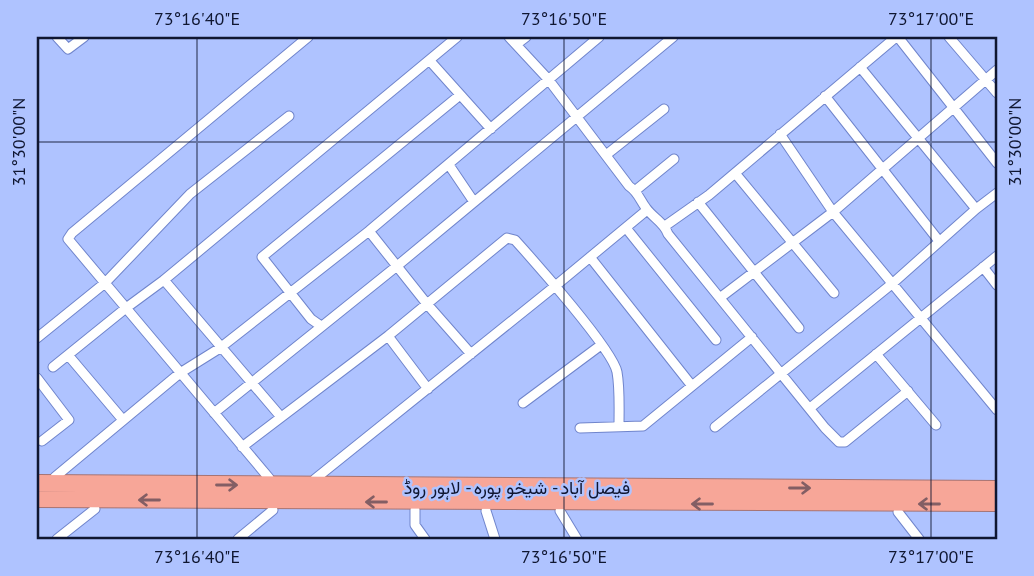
<svg xmlns="http://www.w3.org/2000/svg" width="1034" height="576" viewBox="0 0 1034 576" font-family="'PT Sans',Vazirmatn,sans-serif">
<style>
.lines{fill:none;stroke-linecap:round;stroke-linejoin:round}
.street-casing{stroke:#7085cc;stroke-width:11}
.highway-casing{stroke:#a67474;stroke-width:18}
.street{stroke:#fff;stroke-width:9}
.highway{stroke:#f7a698;stroke-width:16}
.oneway{stroke:#835e64}
.ticks{fill:none;stroke:#0f1631;stroke-width:2;stroke-opacity:0.45}
.labels{text-anchor:middle;dominant-baseline:central;stroke-width:5;stroke-linejoin:round;paint-order:stroke}
.street-label{font-size:18px;fill:#0f1631;stroke:#afc3ff}
.neatline{fill:none;stroke:#0f1631;stroke-width:2.5}
.ticks-label{font-size:18px;text-anchor:middle;fill:#0f1631}
</style>
<rect width="100%" height="100%" fill="#afc3ff"/>
<g class="lines">
<!-- street casing -->
<g class="street-casing">
<path id="street" d="M57,37L68,49L84,37
M509,37L548,79L629,186C638,192 640,200 646,208C653,218 664,222 668,234L825,428L839,442H845L908,391
M898,37L997,163
M949,37L997,93
M517,44L526,37
M430,61L491,129
M860,67L976,209
M825,96L939,241
M289,116L190,194L105,283L68,239L72,233L308,37
M780,134L833,212L997,70
M606,155L664,109
M449,165L474,202
M735,173L834,293
M636,190L674,159
M698,202L799,328
M665,226L709,195L896,37
M626,228L716,340
M369,231L427,304L471,354
M590,257L692,386
M983,267L997,285
M164,280L281,417
M721,297L833,212L997,410
M321,326L311,319L262,257L460,95
M388,336L428,389
M37,338L105,283L269,478
M876,354L936,425
M68,355L123,420
M53,367L126,308L164,280L457,37
M37,378L69,420L42,441
M523,403L601,345
M810,408L997,256
M214,413L397,266L673,37
M715,427L893,283L976,209L997,193
M580,428L643,426L752,337
M242,447L388,336L507,238L515,240C534,261 613,350 617,372C620,389 619,408 619,426
M55,477L180,373L220,348L369,231L599,37
M315,479L554,287L647,210
M415,510V525L425,539
M486,511L495,539
M560,511L577,539
M898,512L919,539
M57,539L95,509
M238,539L273,510"/>
</g>
<!-- highway casing -->
<g class="highway-casing">
<path id="highway" d="M37,483L997,489
M37,499L997,503"/>
</g>
<!-- street -->
<use href="#street" class="street"/>
<!-- highway -->
<use href="#highway" class="highway"/>
</g>
<!-- one-way arrows -->
<defs><path id="oneway-shaft" d="M-6 0H5M1.5-3L5.5 0L1.5 3" fill="none" stroke-width="1.6" stroke-linecap="round" stroke-linejoin="round" transform="scale(1.75)"/></defs>
<g class="oneway">
<use href="#oneway-shaft" transform="translate(227 485)"/>
<use href="#oneway-shaft" transform="translate(800 488)"/>
<use href="#oneway-shaft" transform="translate(149 500) rotate(-180)"/>
<use href="#oneway-shaft" transform="translate(376 502) rotate(-180)"/>
<use href="#oneway-shaft" transform="translate(702 504) rotate(180)"/>
<use href="#oneway-shaft" transform="translate(929 504) rotate(180)"/>
</g>
<!-- ticks -->
<path class="ticks" d="M197,37V539M564,37V539M931,37V539M37,142H997"/>
<g class="labels">
<!-- street labels -->
<g class="street-label">
<text x="517" y="487">فیصل آباد - شیخو پورہ - لاہور روڈ</text>
</g>
</g>
<!-- border -->
<rect width="1034" height="576" fill="none" stroke="#afc3ff" stroke-width="77"/>
<rect x="38" y="38" width="958" height="500" class="neatline"/>
<g class="ticks-label">
<text x="197" y="25">73°16'40"E</text>
<text x="564" y="25">73°16'50"E</text>
<text x="931" y="25">73°17'00"E</text>
<text transform="translate(19 142) rotate(-90)" y="6">31°30'00"N</text>
<text transform="translate(1015 142) rotate(-90)" y="6">31°30'00"N</text>
<text x="197" y="563">73°16'40"E</text>
<text x="564" y="563">73°16'50"E</text>
<text x="931" y="563">73°17'00"E</text>
</g>
</svg>
